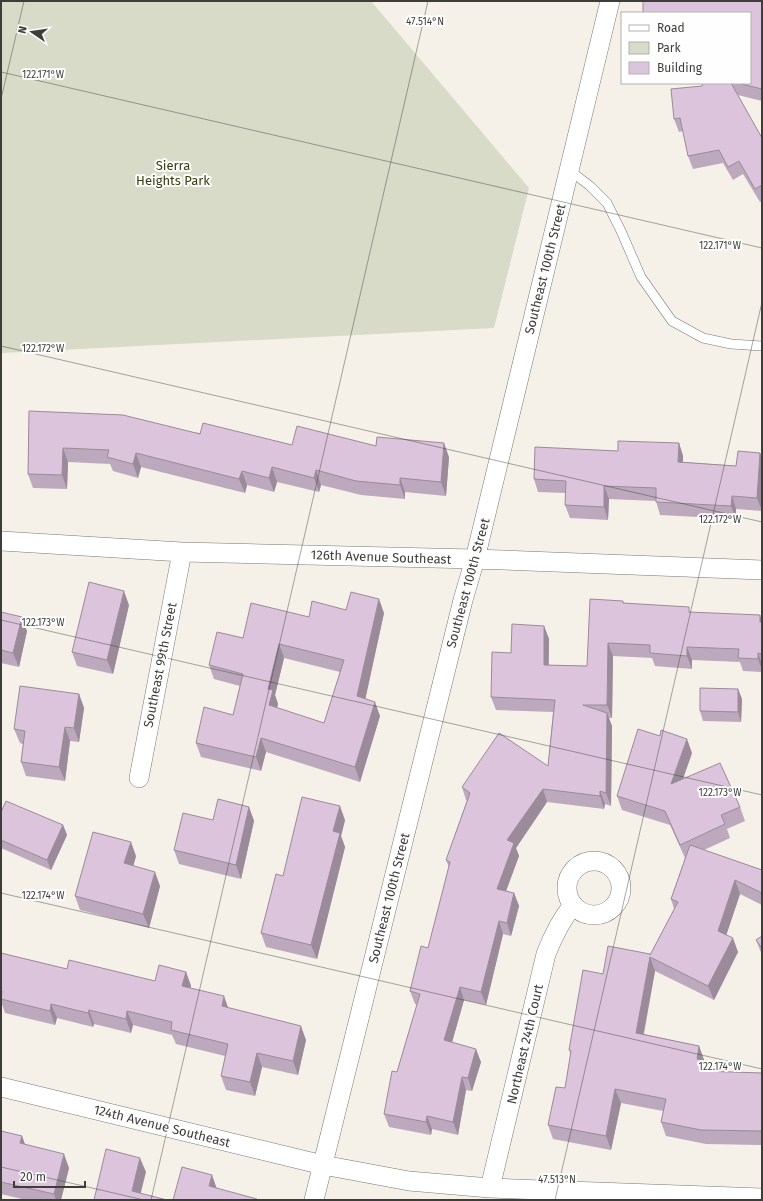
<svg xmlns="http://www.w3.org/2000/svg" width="763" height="1201" viewBox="0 0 763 1201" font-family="'Fira Sans',sans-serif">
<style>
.green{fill:#d7dbc8}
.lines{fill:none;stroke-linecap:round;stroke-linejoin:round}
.lane-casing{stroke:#7b7870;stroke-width:10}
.street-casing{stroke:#7b7870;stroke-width:20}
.lane{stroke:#fff;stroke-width:9}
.street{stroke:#fff;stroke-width:19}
.wall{fill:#bda9bd;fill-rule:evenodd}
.shaded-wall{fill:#9a8a9a}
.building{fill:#dcc5dc;stroke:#9a8a9a;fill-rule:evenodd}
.ticks{fill:none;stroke:#3e3d39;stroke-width:1;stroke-opacity:0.45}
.labels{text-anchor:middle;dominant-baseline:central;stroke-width:4;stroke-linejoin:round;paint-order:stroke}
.park-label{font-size:13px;fill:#383e0d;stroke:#fefefe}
.street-label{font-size:13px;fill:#3e3d39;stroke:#fefefe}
.ticks-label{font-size:10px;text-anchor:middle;fill:#3e3d39;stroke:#fefefe;stroke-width:4;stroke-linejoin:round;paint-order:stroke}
</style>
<rect width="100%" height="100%" fill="#f5f1e8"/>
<!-- green -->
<path class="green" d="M1,1H371L529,188L494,328L1,353Z"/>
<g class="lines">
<!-- lane casing -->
<g class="lane-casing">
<path id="lane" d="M569,170L590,186L607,203L621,231L641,277L672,321L703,338L731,344L762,346"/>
</g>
<!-- street casing -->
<g class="street-casing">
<path id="street" d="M1,541L182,552L475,559L762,570
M139,778L182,552
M567 888a27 27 0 1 1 54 0a27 27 0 1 1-54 0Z
M1,1087L323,1165L409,1181L490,1188L762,1198
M490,1188L546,954C553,936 561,920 573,905
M314,1200L463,600L475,559L610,1"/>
</g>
<!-- lane -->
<use href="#lane" class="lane"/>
<!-- street -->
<use href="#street" class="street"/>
</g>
<!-- wall -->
<path class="wall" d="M762,1V101L738,95L762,138V201L760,202L743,174L733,180L723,163L693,169L688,156L683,131L679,132L674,119L702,86L703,83H750Z
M29,411L292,445L376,446L449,457L446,496L405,492V499L361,495L321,485L319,492L277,482L274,492L247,485L245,493L141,467L138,478L113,471L110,464L68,462L67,489L33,488L28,474Z
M679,443L683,456V462L736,466L760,453L762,458V511L736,509V519L660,515L656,501L609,499L608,520L570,518L565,505L566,493L538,492L534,479L618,451Z
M623,601L624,604L762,621V672L743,671L740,662L692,660V669L655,666L652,658L613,656L612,718H609L612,726L611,806L605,804L604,809L547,802L516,848L519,856L506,891L514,893L519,906L511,936L503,934L486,1005L464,1000L452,1042L481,1062L472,1091L466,1090L458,1135L432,1129L431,1135L389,1127L384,1114L417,1005L415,1004L410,991L428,948L449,867L446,860L467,801L466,800L462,787L548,766L553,712L496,710L491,697L511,653L544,626L549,639V665L587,666Z
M129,605L113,674L77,666L72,652Z
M346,610L384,613L365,699L380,716L360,782L266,752L261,771L201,757L196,743L233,715L240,686L214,679L209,665L243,638L309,617ZM284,658L340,672L324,723L277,708L278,704L275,695Z
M1,612L27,631L19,667L1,663Z
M738,689L742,699L741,722L703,721L700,711Z
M79,694L84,708L79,742L70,741L65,781L26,776L21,762L23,744L20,743L14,729Z
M692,753L683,779L740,807L745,821L727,829L730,838L704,850L762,870V905L740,894L726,935L738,952L714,1000L655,971L644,1034L699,1046L708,1071L762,1073V1145L706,1144L666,1136L661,1122L663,1111L621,1103L611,1150L553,1139L548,1125L565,1088L571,1055L569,1050L603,974L651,954L674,909L671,899L685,858L670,825L622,810L617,796Z
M249,807L254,821L241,879L179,864L174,850L213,820Z
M1,812L63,825L67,835L51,870L1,848Z
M345,820L341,836L345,847L317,959L266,947L261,933L283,876Z
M136,856L133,866L160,886L149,928L80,910L75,896Z
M762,936V955L756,940Z
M1,953L67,969L155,981L186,972L191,986L190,988L228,1008L306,1040L298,1075L262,1067L255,1096L226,1090L221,1076L225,1056L176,1044L172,1035L133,1025L131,1033L94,1024L93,1027L57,1018L55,1025L5,1013L2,1004H1Z
M1,1131L22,1136L25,1145L69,1168L61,1200H26L1,1194Z"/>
<!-- shaded-wall -->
<path class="shaded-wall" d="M444,443L449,457L446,496L441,482Z
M679,443L683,456V475L678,462Z
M63,448L68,462L67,489L62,475Z
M136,453L141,467L138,478L133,464Z
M760,453L762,458V511L757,498Z
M272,467L277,482L274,492L269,478Z
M316,470L321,485L319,492L314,478Z
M242,471L247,485L245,493L239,479Z
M400,478L405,492V499L400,485Z
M604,486L609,499L608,520L604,507Z
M732,496L736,509V519L731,506Z
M124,591L129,605L113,674L107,660Z
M379,599L384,613L363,710L357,696Z
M760,615L762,621V629L760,622Z
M22,617L27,631L19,667L13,653Z
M544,626L549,639L548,678L544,665Z
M608,643L613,656L612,718L607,705Z
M279,644L284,658L275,695L278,704L274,719L269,705L268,689Z
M687,647L692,660V669L687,656Z
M758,653L762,664V670L758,659Z
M738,689L742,699L741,722L738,712Z
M79,694L84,708L79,742L74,728Z
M375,702L380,716L360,782L355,767Z
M607,713L612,726L611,806L606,793Z
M65,727L70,741L65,781L59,767Z
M261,738L266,752L261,771L256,757Z
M687,739L692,753L676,798L671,784Z
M543,789L547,802L516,848L519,856L502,902L497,889L507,840Z
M600,791L605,804L604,809L600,796Z
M340,806L345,820L341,836L345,847L317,959L311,945L333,831Z
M249,807L254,821L241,879L236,865Z
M63,825L67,835L51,870L47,860Z
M131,842L136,856L130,878L124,863Z
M155,872L160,886L149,928L143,914Z
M735,880L740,894L723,945L718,931Z
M514,893L519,906L511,936L507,923Z
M499,921L503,934L486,1005L481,992Z
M733,938L738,952L714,1000L708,986Z
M650,957L655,971L641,1047L636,1033Z
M186,972L191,986L187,1000L182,986Z
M460,987L464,1000L449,1053L444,1040Z
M224,996L229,1010L222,1006Z
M51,1004L57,1018L55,1025L50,1011Z
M89,1010L94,1024L93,1027L88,1013Z
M127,1011L133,1025L131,1033L126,1019Z
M301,1026L306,1040L298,1075L293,1061Z
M699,1046L709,1074L706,1085L697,1059Z
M476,1049L481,1062L472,1091L468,1078Z
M257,1053L262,1067L255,1096L250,1082Z
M462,1077L466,1090L458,1135L453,1122Z
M615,1089L621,1103L611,1150L606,1136Z
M427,1116L432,1129L431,1135L426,1122Z
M22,1136L27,1150L20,1143Z
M64,1154L69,1168L61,1200H56L54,1194Z
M140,1158L146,1172L139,1200L132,1191Z
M212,1175L217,1189L209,1186Z"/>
<!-- building -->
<path class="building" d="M643,1H762V89L737,83H750V13H643Z
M703,83H731L762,138V185L755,189L739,161L728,167L719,150L688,156L680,118L674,119L671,89L702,86Z
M29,411L123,415L200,434L203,423L292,445L297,426L376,446L377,437L444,443L441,482L400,478V485L356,481L316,470L314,478L272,467L269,478L242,471L239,479L136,453L133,464L107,457L109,450L63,448L62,475L28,474Z
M618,441L679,443L678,462L736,466L738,451L760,453L757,498L732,496L731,506L656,502V488L604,486V507L565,505L566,481L534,479L535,447L618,451Z
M89,582L124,591L107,660L72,652Z
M351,592L379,599L357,696L375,702L355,767L261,738L256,757L196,743L204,707L233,715L243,674L209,665L217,632L243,638L251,603L309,617L312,601L346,610ZM279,644L344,660L324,723L269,705L273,690L268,689Z
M590,599L623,601V603L689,607V612L760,615V622H762V654L758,653V659L738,658L739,649L687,647V656L650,653V645L608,643L607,705H583L607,713L606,793L600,791V796L543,789L507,840L514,843L497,889L514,893L507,923L499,921L481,992L460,987L444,1040L476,1049L468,1078L462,1077L453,1122L427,1116L426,1122L384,1114L392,1071L397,1072L420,994L410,991L421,946L428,948L450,862L446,860L470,793L462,787L499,733L548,766L555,700L491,697L492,652L511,653L512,624L544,626V665L587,666Z
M1,612L22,617L13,653L1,650Z
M20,686L79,694L74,728L65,727L59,767L21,762L25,731L14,729Z
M700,688L738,689V712L700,711Z
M638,729L660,736L661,730L687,739L671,784L720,763L740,807L721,815L725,824L680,845L665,811L617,796Z
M302,797L340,806L333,831L340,833L311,945L261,933L276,874L283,876Z
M218,799L249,807L236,865L174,850L183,813L213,820Z
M6,801L63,825L47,860L1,840V812Z
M93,832L131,842L124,863L155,872L143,914L75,896Z
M690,845L762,870V893L735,880L718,931L733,938L708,986L650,957L636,1033L699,1046L697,1059L704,1060L701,1071L762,1073V1131L701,1130L661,1122L666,1099L615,1089L606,1136L548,1125L556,1087L565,1088L571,1051L569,1050L583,970L603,974L608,946L650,954V955L678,902L671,899Z
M762,936V948L756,940Z
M1,953L67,969L69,960L155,981L159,965L186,972L182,986L224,996L222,1006L301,1026L293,1061L257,1053L250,1082L221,1076L228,1044L171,1030L172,1022L127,1011L126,1019L89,1010L88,1013L51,1004L50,1011L1,999L2,991H1Z
M1,1131L22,1136L20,1143L64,1154L54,1194L1,1182Z
M106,1149L140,1158L132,1191L167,1200H94Z
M182,1167L212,1175L209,1186L257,1199L256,1200H173Z"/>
<!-- ticks -->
<path class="ticks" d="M1,72L762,248M1,99L24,1M1,346L762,522M1,620L762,795M1,893L762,1069M1,1167L144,1200M151,1200L428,1M555,1200L762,302"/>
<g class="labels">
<!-- park labels -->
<g class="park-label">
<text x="173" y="165">Sierra<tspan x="173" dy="15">Heights Park</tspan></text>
</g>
<!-- street labels -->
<g class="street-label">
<text transform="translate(545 269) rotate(-76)">Southeast 100th Street</text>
<text transform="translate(381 557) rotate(2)">126th Avenue Southeast</text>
<text transform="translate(468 583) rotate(-75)">Southeast 100th Street</text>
<text transform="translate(160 665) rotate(-79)">Southeast 99th Street</text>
<text transform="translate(389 898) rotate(-76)">Southeast 100th Street</text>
<text transform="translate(525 1044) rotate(-77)">Northeast 24th Court</text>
<text transform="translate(162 1126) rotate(14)">124th Avenue Southeast</text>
</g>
</g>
<g class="ticks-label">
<text x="425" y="25">47.514°N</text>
<text x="43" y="78">122.171°W</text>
<text x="720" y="249">122.171°W</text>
<text x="43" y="352">122.172°W</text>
<text x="720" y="523">122.172°W</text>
<text x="43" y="626">122.173°W</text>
<text x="720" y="796">122.173°W</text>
<text x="43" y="899">122.174°W</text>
<text x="720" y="1070">122.174°W</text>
<text x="557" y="1183">47.513°N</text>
</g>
<!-- border -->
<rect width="763" height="1201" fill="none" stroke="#3e3d39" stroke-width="4"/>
<!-- legend -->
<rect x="621" y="12" width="130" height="72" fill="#fefefe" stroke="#b1b1af"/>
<rect x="629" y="25" width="20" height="6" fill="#ffffff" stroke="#b1b1af"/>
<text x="657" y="32" font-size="12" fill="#3e3d39">Road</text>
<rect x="629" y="42" width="20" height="12" fill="#d7dbc8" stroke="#b1b1af"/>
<text x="657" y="52" font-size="12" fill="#3e3d39">Park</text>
<rect x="629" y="62" width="20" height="12" fill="#dcc5dc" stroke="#b1b1af"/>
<text x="657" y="72" font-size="12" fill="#3e3d39">Building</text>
<!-- north arrow -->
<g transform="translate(32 32) rotate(283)" stroke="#fefefe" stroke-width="3" paint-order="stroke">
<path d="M0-3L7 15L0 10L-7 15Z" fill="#3e3d39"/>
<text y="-6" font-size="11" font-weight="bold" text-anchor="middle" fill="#3e3d39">N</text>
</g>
<!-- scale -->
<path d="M14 1181v6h71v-6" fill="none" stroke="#3e3d39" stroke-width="2"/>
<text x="20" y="1181" font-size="12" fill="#3e3d39" stroke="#fefefe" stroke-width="3" paint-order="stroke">20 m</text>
</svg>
